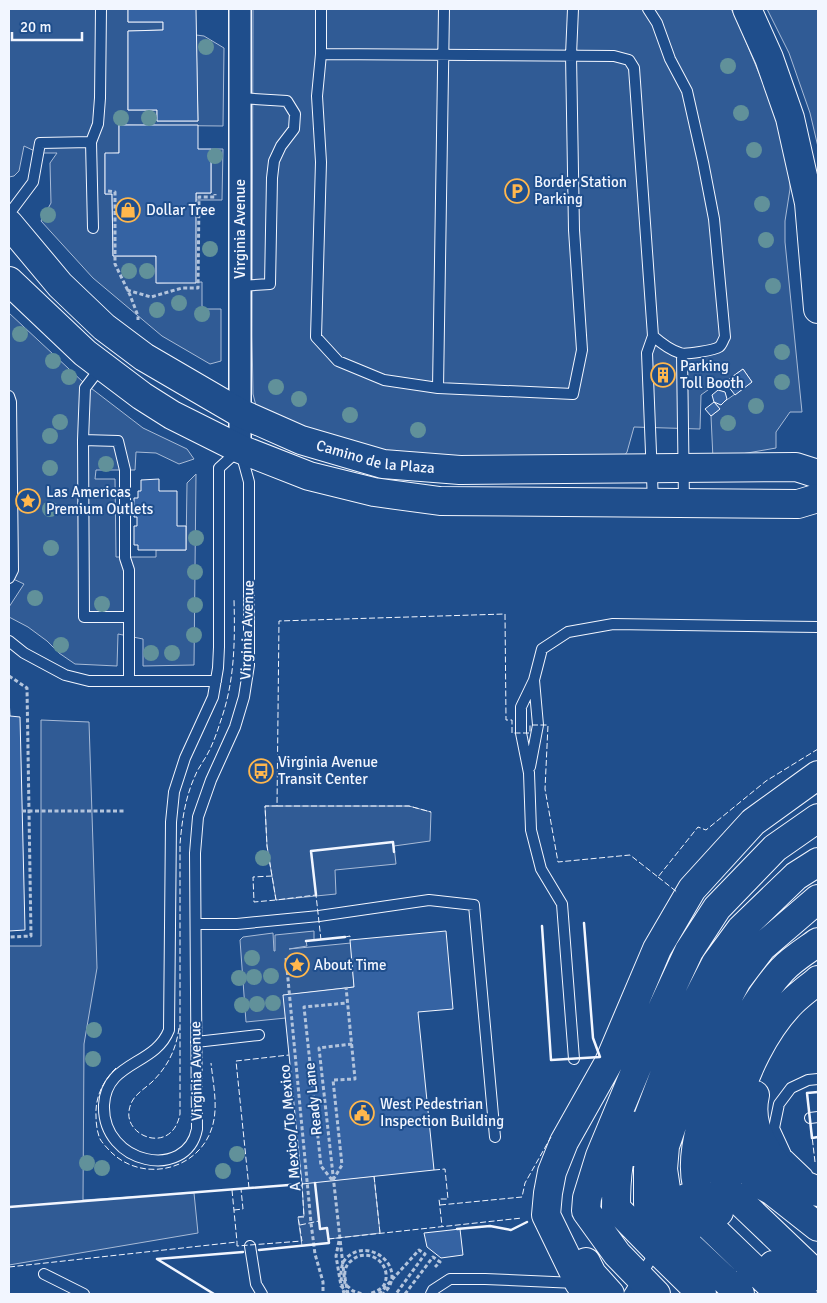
<svg xmlns="http://www.w3.org/2000/svg" width="827" height="1303" viewBox="0 0 827 1303" font-family="Signika,sans-serif">
<style>
.built{fill:#305b95;stroke:#a8bbd7}
.building{fill:#3563a3;stroke:#f2f6ff}
.lines{fill:none;stroke-linecap:round;stroke-linejoin:round}
.lane-casing{stroke:#f2f6ff;stroke-width:12}
.street-casing{stroke:#f2f6ff;stroke-width:24}
.secondary-casing{stroke:#f2f6ff;stroke-width:30}
.highway-casing{stroke:#f2f6ff;stroke-width:30}
.path{stroke:#b3c4dc;stroke-width:3;stroke-dasharray:4 2.5;stroke-linecap:butt}
.lane{stroke:#1f4e8c;stroke-width:10}
.street{stroke:#1f4e8c;stroke-width:21}
.secondary{stroke:#1f4e8c;stroke-width:28}
.highway{stroke:#1f4e8c;stroke-width:28}
.path-bridge{stroke:#b3c4dc;stroke-width:3;stroke-dasharray:4 2.5;stroke-linecap:butt}
.fence{stroke:#f2f6ff;stroke-width:1;stroke-dasharray:6 2.5;stroke-linecap:butt}
.wall{stroke:#f2f6ff;stroke-width:2.5}
.tree{fill:#61919a}
.labels{text-anchor:middle;dominant-baseline:central;stroke-width:4;stroke-linejoin:round;paint-order:stroke}
.poi-label{font-size:15px;fill:#f2f6ff;stroke:#1f4e8c;text-anchor:start}
.street-label{font-size:15px;fill:#f2f6ff;stroke:#1f4e8c}
</style>
<rect width="100%" height="100%" fill="#1f4e8c"/>
<!-- built -->
<path class="built" d="M9,9H128V22H163V30L128,31V110H157V121H198L196,35L204,36L224,48L223,126L119,125V153L105,154V194H112L113,256H156L157,283L202,282V306L206,309H221V361L210,364L162,336L93,278L41,221L51,203L50,163L57,153H39L24,146L19,171L14,176L9,177Z
M253,9H731L737,20L763,83L780,130L790,162V189L785,221V242L802,412H790L776,432V448L713,459L711,416L720,409L714,402L721,404L752,382L743,369L725,382L712,387L701,395L700,429L634,427L627,452L619,463L417,458L325,439L256,406L253,394L252,336Z
M767,9H818V147L810,113L789,53Z
M211,149H223L222,200H196V193H211Z
M9,313L83,382L143,428L187,449L194,459L179,464L156,453L136,452L135,470H96L95,479H115L116,557H156V550H186L187,483L196,474L194,665L143,666V639L118,634L117,666L75,664L59,653L47,641L28,627L9,617V607L24,584L9,577Z
M41,720L89,722L97,968L84,1044L83,1200L194,1193L198,1233L9,1265V946H41Z
M265,806H409L431,812L430,841L394,846L396,864L335,870L336,894L276,900L267,846Z
M314,931V940L306,941L307,946L289,949L351,943L354,987L295,994L315,1182L374,1176L380,1233L329,1239V1243L302,1246L298,1217L304,1216L302,1184L286,1018L246,1022L240,940L243,937L273,933L274,951H275V935Z"/>
<!-- building -->
<path class="building" d="M128,9H196L198,121H157V110H128V31L163,30V22H128Z
M119,125H198V149H211V193H196V283H156V256H113L112,194H105V153H119Z
M663,365L667,369L668,381L663,385L658,381V369Z
M743,369L752,382L735,395L725,382Z
M718,390L725,392L727,399L721,405L714,402L712,395Z
M714,402L720,409L711,416L705,409Z
M159,479V491H177V526H186V550H138V545H134V526H137V517H134V498H138V491H141V480Z
M9,699L10,716L20,717L25,930L9,931Z
M446,931L453,1009L418,1012L434,1170L302,1184L283,995L354,987L350,940Z
M460,1229L463,1255L441,1258L427,1247L424,1233Z"/>
<g class="lines">
<!-- lane casing -->
<g class="lane-casing">
<path id="lane" d="M321,9V54L317,96L321,162L316,337L338,361L384,380L438,388L573,394L582,350L574,230L571,55L573,9
M321,54L614,56L629,60L634,68L653,336C661,343 670,350 680,353C685,355 715,350 719,347C722,345 723,340 725,337L714,219L703,162L687,91L670,59L657,23L648,9
M91,142L98,124L100,98L101,9
M9,214L33,182L40,143L91,142L93,228
M240,286L270,284L272,178L274,161L281,146L294,129L295,114L287,101L240,98
M653,336L647,353L653,502
M682,354L684,502
M438,388L444,9
M9,396L11,402L13,570L9,578
M83,440L85,388L101,367
M240,449L249,482V665L244,697L235,727L211,780L198,817L195,853L197,1129C187,1181 102,1165 104,1105C106,1061 155,1066 169,1030L171,822L174,792L185,758L213,697L218,668L219,647V468Z
M129,617H84L83,440L118,441L125,470V558L129,570V681
M9,641L24,653L65,675L89,681H216
M530,767L538,725L534,680
M196,924H237L319,916L429,900L474,905L495,1137
M196,1042L259,1035
M574,1059L562,904L541,869L531,830L529,773L521,733V707L534,680L542,649L568,632L613,624L818,627
M810,1118L818,1117
M807,1174L786,1154L774,1128L779,1104L791,1088L808,1080L818,1079
M250,1246L256,1284L262,1294
M44,1274L84,1294
M431,1294L433,1290L450,1279H485L576,1283
M629,1294L656,1251"/>
</g>
<!-- street casing -->
<g class="street-casing">
<path id="street" d="M240,449V9"/>
</g>
<!-- secondary casing -->
<g class="secondary-casing">
<g id="secondary">
<path id="s1" d="M9,224L60,285L104,327L144,357L240,413L301,440L383,464L460,470L796,467L818,474"/>
<path d="M9,281L85,353L142,396L172,415L240,449L309,476L374,492L440,501L798,504L818,498"/>
</g>
</g>
<!-- highway casing -->
<g class="highway-casing">
<path id="highway" d="M747,9L769,58L790,118L809,203L818,309
M818,980C810,987 800,994 792,1002C767,1027 741,1075 737,1110C735,1125 738,1143 743,1156C749,1170 756,1184 771,1190L818,1227
M755,1095C747,1129 770,1163 797,1182C804,1186 812,1187 818,1192
M725,1099L719,1116L717,1147L721,1171L730,1192L818,1276
M630,1125C618,1155 616,1176 616,1208L657,1250L702,1294
M656,1130L648,1169V1204L672,1230L740,1294
M635,1152L680,1033L716,963L741,929L796,876L818,862
M686,1198L695,1212L780,1294
M719,1212C712,1205 700,1196 697,1186C683,1129 744,1011 782,970C792,959 807,950 818,942
M690,1227L668,1202L663,1169L665,1146L674,1120L704,1043L737,980L762,947L818,899
M586,1262L592,1274L610,1294
M773,1265L803,1294
M589,1294L579,1283L546,1215L548,1193L552,1172L564,1142L609,1062L657,949L692,889L753,822L818,775
M656,1294L617,1254L586,1211L587,1198L600,1156L655,1024L689,951L717,908L775,848L818,818"/>
</g>
<!-- path -->
<path class="path" d="M108,191L115,192V264L130,295L138,316V320
M127,290L151,297L182,288H198L199,197H215V194
M9,676L27,688L31,936L9,937
M22,811H125
M286,958L311,1223L315,1254L323,1282V1294
M352,1044L319,1048L345,1284L353,1291L362,1294
M332,1180L321,1166L304,1007L347,1003
M333,1180L342,1165L333,1080L355,1079L346,987
M339,1241L336,1256L341,1286L349,1294
M379,1294L419,1250L425,1254L396,1294
M405,1294L433,1257L440,1262L435,1267"/>
<!-- lane -->
<use href="#lane" class="lane"/>
<!-- street -->
<use href="#street" class="street"/>
<!-- secondary -->
<use href="#secondary" class="secondary"/>
<!-- highway -->
<use href="#highway" class="highway"/>
<!-- path-bridge -->
<path class="path-bridge" d="M344,1294C342,1284 339,1273 343,1263C344,1260 347,1257 350,1255C369,1241 400,1262 390,1285C389,1288 385,1292 383,1294
M348,1294C347,1287 344,1278 345,1271C346,1266 348,1263 351,1261C366,1246 392,1262 385,1283C383,1289 375,1292 369,1294"/>
<!-- fence -->
<path class="fence" d="M277,806H409L431,812
M272,876L253,877L254,902L276,900
M658,877L677,892L676,893
M345,937L350,936V940
M321,940L316,895L276,900L267,846L265,806H277L279,621L505,614L506,720H512V733H530V725H548L545,789L558,862L630,855L658,877L698,827L706,830L766,781L818,749
M179,1028C176,1050 168,1066 152,1082C142,1091 131,1096 129,1111C125,1137 172,1155 180,1114V844C182,821 185,798 195,776C198,768 204,761 208,753C214,742 218,729 222,717C235,678 235,639 234,599
M116,1068C103,1081 95,1097 96,1116C96,1123 97,1132 100,1139C103,1144 108,1149 112,1153C145,1184 202,1169 213,1124C218,1105 213,1083 211,1063
M815,1162L807,1093L818,1092
M434,1170L445,1169L448,1199H439L442,1226
M374,1176L380,1233
M249,1188L236,1061L289,1055
M232,1190L237,1242
M440,1205L522,1197L525,1183L551,1137
M234,1210L243,1209L241,1189
M300,1225L319,1221
M328,1239L522,1218
M9,1267L237,1242V1246L302,1241L298,1217H304L302,1184"/>
<!-- wall -->
<path class="wall" d="M316,895L311,851L393,842L394,852
M542,926L551,1060L600,1057L593,1038L584,923
M306,941L345,937
M818,1092L807,1093L812,1138L818,1137
M9,1207L302,1184
M457,1229L490,1226L511,1230L527,1222
M259,1250L329,1243L327,1228L320,1229L315,1183
M157,1259L243,1252
M157,1259L214,1294"/>
</g>
<!-- trees -->
<g class="tree">
<circle cx="206" cy="47" r="8"/>
<circle cx="728" cy="66" r="8"/>
<circle cx="741" cy="113" r="8"/>
<circle cx="121" cy="118" r="8"/>
<circle cx="149" cy="118" r="8"/>
<circle cx="754" cy="150" r="8"/>
<circle cx="215" cy="156" r="8"/>
<circle cx="762" cy="204" r="8"/>
<circle cx="48" cy="215" r="8"/>
<circle cx="766" cy="240" r="8"/>
<circle cx="210" cy="249" r="8"/>
<circle cx="129" cy="271" r="8"/>
<circle cx="147" cy="271" r="8"/>
<circle cx="773" cy="286" r="8"/>
<circle cx="179" cy="303" r="8"/>
<circle cx="157" cy="310" r="8"/>
<circle cx="202" cy="314" r="8"/>
<circle cx="20" cy="334" r="8"/>
<circle cx="782" cy="352" r="8"/>
<circle cx="53" cy="361" r="8"/>
<circle cx="69" cy="377" r="8"/>
<circle cx="782" cy="382" r="8"/>
<circle cx="276" cy="387" r="8"/>
<circle cx="299" cy="399" r="8"/>
<circle cx="756" cy="406" r="8"/>
<circle cx="350" cy="415" r="8"/>
<circle cx="60" cy="422" r="8"/>
<circle cx="728" cy="423" r="8"/>
<circle cx="418" cy="430" r="8"/>
<circle cx="50" cy="436" r="8"/>
<circle cx="106" cy="464" r="8"/>
<circle cx="50" cy="468" r="8"/>
<circle cx="50" cy="509" r="8"/>
<circle cx="196" cy="538" r="8"/>
<circle cx="51" cy="548" r="8"/>
<circle cx="195" cy="572" r="8"/>
<circle cx="35" cy="598" r="8"/>
<circle cx="102" cy="604" r="8"/>
<circle cx="195" cy="605" r="8"/>
<circle cx="194" cy="635" r="8"/>
<circle cx="61" cy="645" r="8"/>
<circle cx="151" cy="653" r="8"/>
<circle cx="172" cy="653" r="8"/>
<circle cx="263" cy="858" r="8"/>
<circle cx="252" cy="958" r="8"/>
<circle cx="271" cy="976" r="8"/>
<circle cx="254" cy="977" r="8"/>
<circle cx="239" cy="978" r="8"/>
<circle cx="273" cy="1003" r="8"/>
<circle cx="257" cy="1004" r="8"/>
<circle cx="242" cy="1005" r="8"/>
<circle cx="94" cy="1030" r="8"/>
<circle cx="93" cy="1059" r="8"/>
<circle cx="237" cy="1154" r="8"/>
<circle cx="87" cy="1163" r="8"/>
<circle cx="102" cy="1168" r="8"/>
<circle cx="223" cy="1171" r="8"/>
</g>
<!-- icons -->
<defs>
<g id="parking-ring" transform="scale(1.25)"><circle r="9.5" fill="#1f4e8c" stroke="#ffb74d" stroke-width="1.5"/><path d="M-3.5-5.5H1a3.5 3.5 0 0 1 0 7H-1V5.5H-3.5ZM-1-3.4V-.6H.8a1.4 1.4 0 0 0 0-2.8Z" fill="#ffb74d"/></g>
<g id="shop-ring" transform="scale(1.25)"><circle r="9.5" fill="#1f4e8c" stroke="#ffb74d" stroke-width="1.5"/><path d="M-5-2.5h2.3a2.7 3.5 0 0 1 5.4 0H5L5.5 6h-11ZM-1.5-2.5h3a1.5 2.3 0 0 0-3 0Z" fill="#ffb74d"/></g>
<g id="building-ring" transform="scale(1.25)"><circle r="9.5" fill="#1f4e8c" stroke="#ffb74d" stroke-width="1.5"/><path d="M-4-6H4V6H1V3H-1V6H-4ZM-2.5-4.3h1.7v1.8h-1.7ZM.8-4.3h1.7v1.8H.8ZM-2.5-1h1.7V.8h-1.7ZM.8-1h1.7V.8H.8Z" fill="#ffb74d"/></g>
<g id="sight-ring" transform="scale(1.25)"><circle r="9.5" fill="#1f4e8c" stroke="#ffb74d" stroke-width="1.5"/><path d="M0-6L1.8-2.2L6-1.7L2.9 1.2L3.7 5.4L0 3.3L-3.7 5.4L-2.9 1.2L-6-1.7L-1.8-2.2Z" fill="#ffb74d"/></g>
<g id="bus-ring" transform="scale(1.25)"><circle r="9.5" fill="#1f4e8c" stroke="#ffb74d" stroke-width="1.5"/><path d="M-5-6H5V4H4V6H2V4H-2V6H-4V4H-5ZM-3.5-4V0h7V-4ZM-3.5 1.2v1.5H-2V1.2ZM2 1.2v1.5H3.5V1.2Z" fill="#ffb74d"/></g>
<g id="civic-ring" transform="scale(1.25)"><circle r="9.5" fill="#1f4e8c" stroke="#ffb74d" stroke-width="1.5"/><path d="M-.6-6.5H3V-4.5H.6V-3L4-1V1h2V6H-6V1h2V-1L-.6-3ZM-1.2 2.5V6h2.4V2.5Z" fill="#ffb74d"/></g>
</defs>
<g fill-rule="evenodd">
<use href="#parking-ring" x="517" y="191"/>
<use href="#shop-ring" x="128" y="210"/>
<use href="#building-ring" x="663" y="375"/>
<use href="#sight-ring" x="28" y="501"/>
<use href="#bus-ring" x="261" y="771"/>
<use href="#sight-ring" x="297" y="965"/>
<use href="#civic-ring" x="362" y="1113"/>
</g>
<g class="labels">
<!-- poi labels -->
<g class="poi-label">
<text x="534" y="182">Border Station<tspan x="534" dy="17">Parking</tspan></text>
<text x="146" y="210">Dollar Tree</text>
<text x="680" y="366">Parking<tspan x="680" dy="17">Toll Booth</tspan></text>
<text x="46" y="492">Las Americas<tspan x="46" dy="17">Premium Outlets</tspan></text>
<text x="278" y="762">Virginia Avenue<tspan x="278" dy="17">Transit Center</tspan></text>
<text x="314" y="965">About Time</text>
<text x="380" y="1104">West Pedestrian<tspan x="380" dy="17">Inspection Building</tspan></text>
</g>
<!-- street labels -->
<g class="street-label">
<text transform="translate(240 229) rotate(-90)">Virginia Avenue</text>
<text stroke="none"><textPath href="#s1" startOffset="445">Camino de la Plaza</textPath></text>
<text transform="translate(247 630) rotate(-88)">Virginia Avenue</text>
<text transform="translate(196 1071) rotate(-91)">Virginia Avenue</text>
<text transform="translate(313 1099) rotate(-96)">Ready Lane</text>
<text transform="translate(290 1128) rotate(-95)">A Mexico/To Mexico</text>
</g>
</g>
<!-- border -->
<rect width="827" height="1303" fill="none" stroke="#f2f6ff" stroke-width="20"/>
<!-- scale -->
<path d="M12 32v8h70v-8" fill="none" stroke="#f2f6ff" stroke-width="2.5"/>
<text x="20" y="32" font-size="15" fill="#f2f6ff" stroke="#1f4e8c" stroke-width="4" paint-order="stroke">20 m</text>
</svg>
